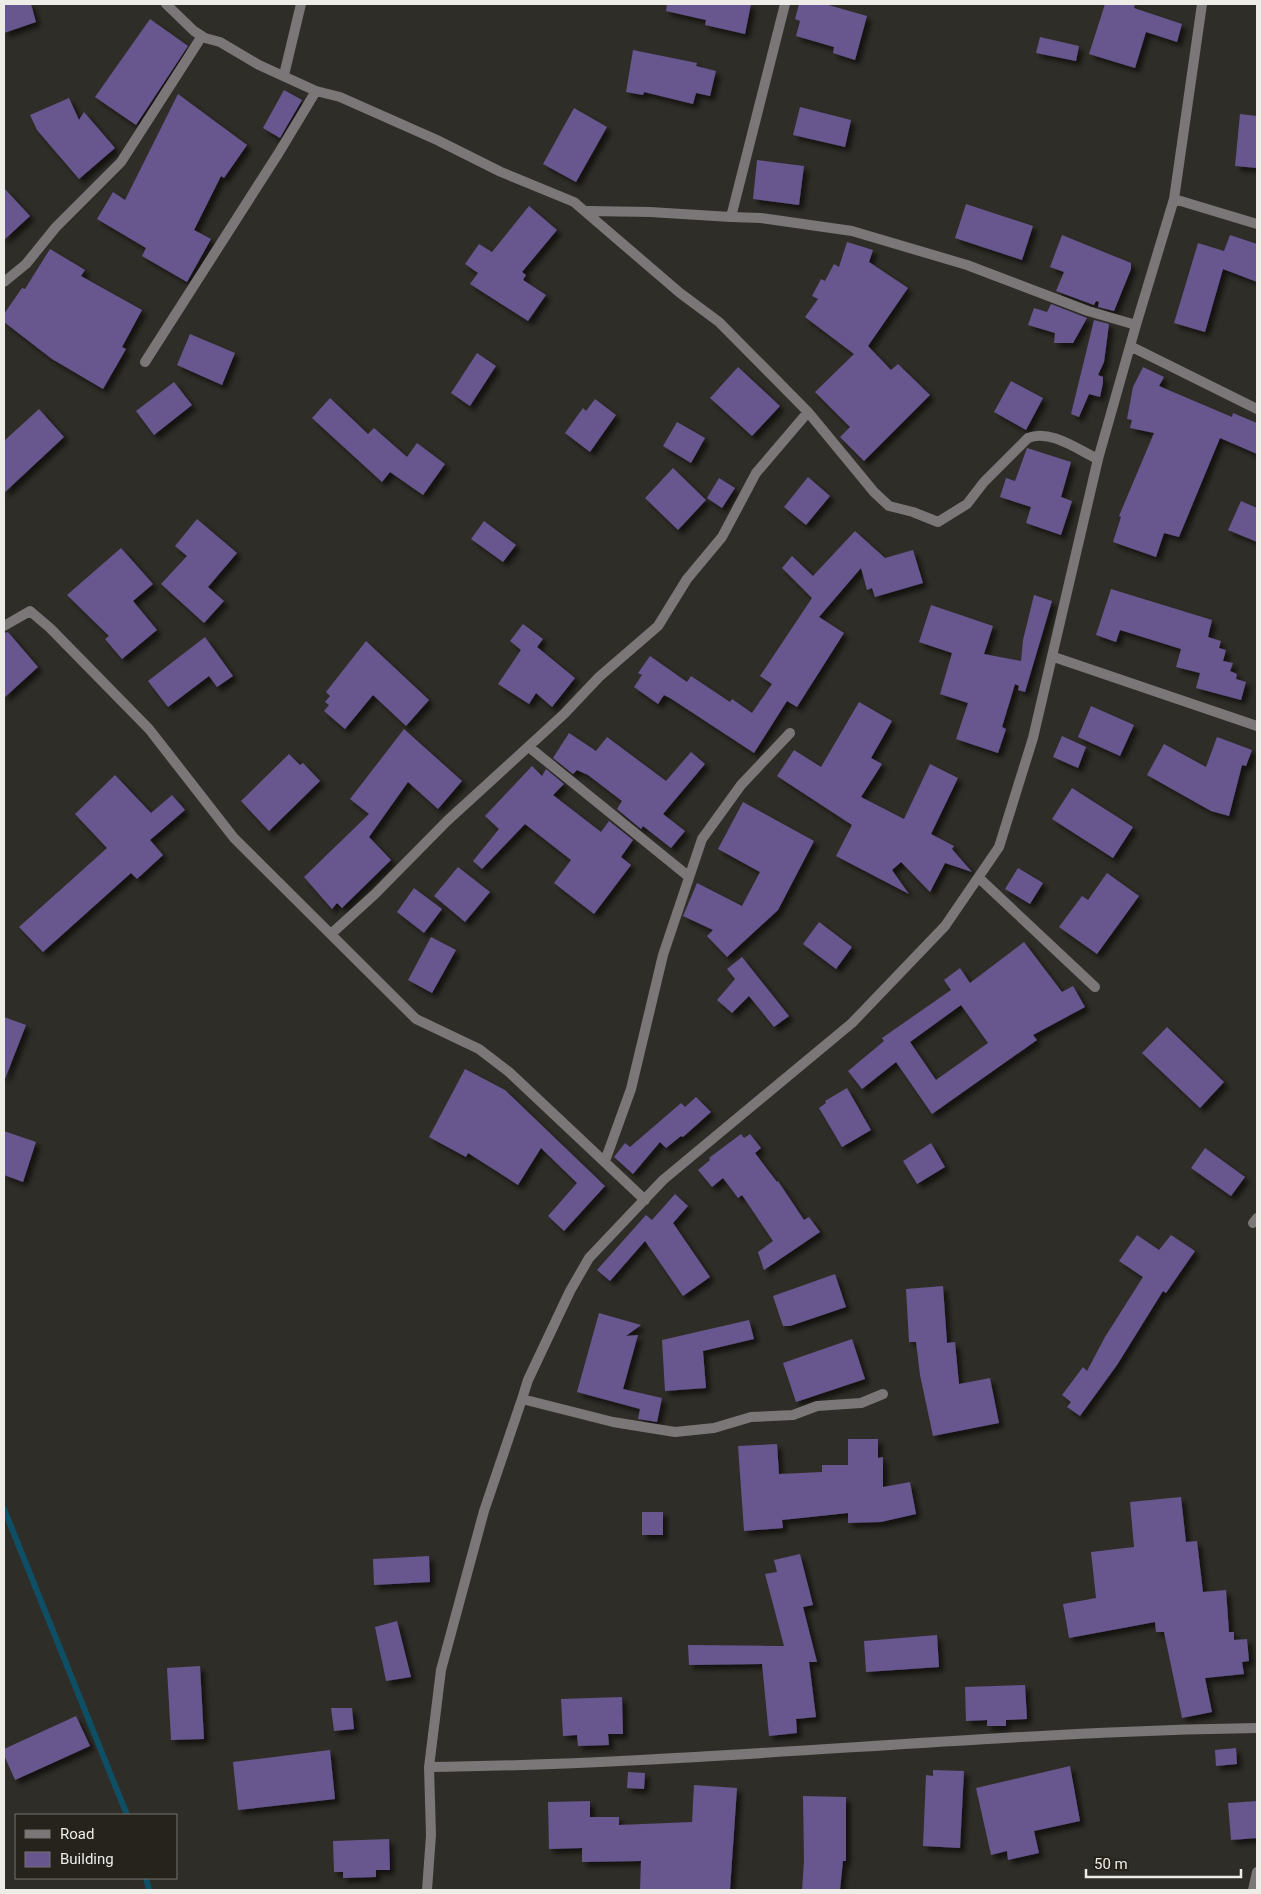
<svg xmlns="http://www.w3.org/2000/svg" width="1261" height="1894" viewBox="0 0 1261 1894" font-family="Roboto,sans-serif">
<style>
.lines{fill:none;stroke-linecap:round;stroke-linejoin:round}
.stream{stroke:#0e4f65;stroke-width:6}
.building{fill:#67568e;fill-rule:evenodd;filter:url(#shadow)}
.minor{stroke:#7b7677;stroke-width:10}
</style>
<defs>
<filter id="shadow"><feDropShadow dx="4.5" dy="4.5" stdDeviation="2.5" flood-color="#0009"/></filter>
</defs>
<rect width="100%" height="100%" fill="#2f2d27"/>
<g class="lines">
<!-- stream -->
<path class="stream" d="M4,1509L127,1815
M146,1878L149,1890"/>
</g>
<!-- building -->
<path class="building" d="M4,4H31L36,22L4,33Z
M667,4H751L745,34L705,25L706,20L666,11Z
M799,4H825L867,16L855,60L833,53L834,47L796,36L800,21L795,19Z
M1105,4H1135L1134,8L1182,24L1177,42L1146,32L1135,68L1089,54Z
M150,19L188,46L136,125L95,97Z
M1040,37L1079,46L1076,61L1036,53Z
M633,50L697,63L696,66L716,71L710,96L696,93L693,104L644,92L643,95L626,92Z
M284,90L302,100L280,138L263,128Z
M178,94L247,145L224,178L221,176L194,230L211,239L187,282L142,256L146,248L97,219L113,192L125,200Z
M69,98L79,120L84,112L115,148L79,179L37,130L30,115Z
M800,107L851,120L845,147L793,135Z
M574,108L607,127L576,182L543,164Z
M1240,114L1257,116V168L1235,166Z
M757,160L804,166L799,205L753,199Z
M4,188L30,216L4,240Z
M966,204L1033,226L1022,260L955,238Z
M529,206L557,230L522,272L526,275L523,280L546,295L528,321L470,284L478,273L465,264L479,244L492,252Z
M1062,235L1131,263V269L1114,311L1098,307L1099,302L1096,301L1094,305L1056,291L1064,272L1050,267Z
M1230,235L1257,244V282L1223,269L1205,332L1174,323L1198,243L1224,251Z
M847,242L873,250L869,262L908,288L868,346L891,370L898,364L930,395L864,461L840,437L850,427L815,392L854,354L805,317L818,299L812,296L821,279L825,281L834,264L839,267Z
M50,249L85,270L81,276L142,310L122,347L126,349L103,389L52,359L4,322V314L22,288L25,289Z
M1051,304L1087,318L1073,343H1054L1055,333L1028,325L1034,308L1047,312Z
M1094,320L1109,324L1104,362L1098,375L1103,377V383L1100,397L1089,394L1079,417L1071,414Z
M190,334L235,353L222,385L177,365Z
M477,353L496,366L470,406L451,393Z
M738,367L780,406L752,436L710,398Z
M1143,367L1164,377L1159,386L1232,417L1233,413L1257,423V454L1220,438L1179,537L1164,533L1156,557L1113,542L1121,517L1119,516L1154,433L1130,428L1132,420L1127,419L1133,387Z
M1011,381L1043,398L1026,430L994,412Z
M174,382L192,405L154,435L136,411Z
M330,398L368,434L374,428L407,457L417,443L445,464L423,495L390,472L382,482L312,418Z
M595,399L616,415L590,452L565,433L583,408L586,411Z
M39,409L64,437L4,493V441Z
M677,422L705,438L691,463L663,446Z
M1027,448L1071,462L1061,497L1072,501L1061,535L1026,523L1031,507L1000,497L1006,478L1015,481Z
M673,468L706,500L678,530L645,498Z
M808,477L830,496L806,525L784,507Z
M719,478L735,488L722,508L707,498Z
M1241,501L1257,508V542L1228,530Z
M197,519L237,553L208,587L224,601L204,623L161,584L187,556L175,546Z
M484,521L516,545L503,562L471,539Z
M855,531L885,558L913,550L923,583L875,597L872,588L867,590L861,568L819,617L844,633L797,707L787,701L754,753L670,698L664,695L658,704L634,687L642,675L638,673L650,656L687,682L691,676L730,702L732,699L752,713L772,684L760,676L812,598L782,568L792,556L813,576Z
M121,548L153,584L133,601L157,630L122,659L105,639L109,636L67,595Z
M1111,589L1212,620L1208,637L1221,641L1219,648L1226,650L1223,661L1233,663L1230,671L1237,674L1236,679L1246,682L1241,700L1196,688L1200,673L1176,667L1181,649L1120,630L1116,642L1096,635Z
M1034,595L1052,601L1025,692L1018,690L1019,686L1015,684L1002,727L1006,729L998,753L956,739L968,703L940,694L952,653L919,642L931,605L993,626L984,654L1021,661L1023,640Z
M523,624L543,639L537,647L575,678L552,707L536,693L529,704L498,684L521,650L510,641Z
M8,632L38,667L4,698V633Z
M205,637L233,676L217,687L209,676L168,707L148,681Z
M366,641L429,700L406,726L373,695L345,729L324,711L329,705L325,702L330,696L326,692Z
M859,702L892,721L871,758L882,764L861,797L904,819L930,764L958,778L931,834L954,846L952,849L972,872L945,863L930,892L901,862L892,870L909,894L836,856L852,825L777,776L794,750L821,767Z
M1091,706L1134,725L1120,756L1078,737Z
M404,729L462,781L438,809L408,782L369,837L391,860L342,908L337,903L332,909L304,877L369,814L350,799Z
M569,733L596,751L607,737L666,781L691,752L705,764L663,814L685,831L671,848L643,826L641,829L617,809L622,801L588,775L577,770L573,774L553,758Z
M1062,736L1086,747L1078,768L1053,757Z
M1217,737L1252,750L1246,766L1242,765L1229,816L1211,811L1147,775L1164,744L1206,767Z
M289,754L300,765L303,763L320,781L269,831L241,801Z
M532,766L542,776L546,769L564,784L553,795L601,832L609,821L633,840L621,857L631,865L594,914L554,883L571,860L525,824L482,869L473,861L499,829L485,816Z
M115,775L151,813L172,795L185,810L150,840L163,855L137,879L131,873L43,952L19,927L107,848L75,814Z
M1072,788L1133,827L1113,858L1052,819Z
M743,802L814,841L778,910L727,957L707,936L713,930L683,916L697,883L742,906L760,872L718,849Z
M458,867L490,892L465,922L434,896Z
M1018,868L1043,883L1030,904L1005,889Z
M1107,873L1139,896L1097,954L1059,927L1082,896L1088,900Z
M414,888L442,909L424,933L397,912Z
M819,922L852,947L836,969L803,944Z
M431,937L456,950L432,993L408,980Z
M1024,942L1062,992L1073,986L1085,1007L1033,1035L1037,1040L932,1114L896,1062L862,1089L848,1071L884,1041L882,1038L951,990L944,980L960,968L970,983ZM961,1005L988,1043L936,1080L910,1042Z
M742,957L789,1016L774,1027L749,996L732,1013L717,1000L735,979L727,969Z
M4,1017L26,1025L5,1079H4Z
M1167,1027L1224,1082L1200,1108L1142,1053Z
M465,1069L505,1090L605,1186L564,1231L548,1216L577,1183L541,1148L518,1185L468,1153L466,1157L429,1137Z
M847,1088L871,1130L842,1147L819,1108L826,1103L825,1101Z
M696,1097L711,1112L683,1137L681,1136L666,1148L660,1142L633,1174L614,1157L625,1143L630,1147L681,1103L685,1107Z
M4,1131L36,1142L23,1182L4,1175Z
M741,1134L744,1138L750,1134L761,1148L755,1153L777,1182L778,1181L804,1220L809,1217L820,1232L764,1270L758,1252L773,1241L742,1195L738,1198L723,1178L712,1187L698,1170L710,1160L709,1158Z
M931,1143L945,1167L917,1184L903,1161Z
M1205,1148L1245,1177L1231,1196L1191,1168Z
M675,1194L688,1206L673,1223L710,1277L683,1296L645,1241L610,1281L597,1270L646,1215L652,1220Z
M1137,1235L1159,1250L1171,1235L1195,1251L1166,1293L1163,1291L1117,1365L1080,1416L1067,1407L1071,1402L1062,1395L1083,1367L1087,1371L1105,1337L1143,1277L1119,1261Z
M835,1274L846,1307L790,1326H783L773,1296Z
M943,1286L947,1343L955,1342L959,1384L990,1378L999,1423L933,1436L920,1375L916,1342H909L906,1289Z
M599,1313L641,1325L626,1336L638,1335L623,1389L662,1398L657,1422L638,1419L640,1409L577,1392Z
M749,1320L754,1339L703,1351L706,1388L665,1391L662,1340Z
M852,1339L865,1379L796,1402L783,1363Z
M848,1439H878V1458L883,1457V1487L910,1482L916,1514L881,1522L848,1523V1513L782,1520L783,1528L744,1531L738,1446L777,1444L779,1474L822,1472V1465H848Z
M1181,1497L1186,1542L1197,1541L1203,1592L1226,1590L1229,1632H1234V1640L1247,1639L1249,1661L1242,1662L1244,1674L1205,1678L1212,1712L1182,1718L1164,1632H1156L1155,1622L1069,1638L1063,1604L1096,1598L1091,1552L1134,1547L1130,1502Z
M642,1512H663V1535H642Z
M800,1554L813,1605L803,1607L817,1662H809L816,1717L796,1719L797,1733L769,1736L762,1664L689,1665L688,1645L784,1646L765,1574L777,1572L774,1560Z
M429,1556L430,1582L374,1585L373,1559Z
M397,1621L411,1677L386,1681L375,1627Z
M937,1635L939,1667L866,1672L864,1641Z
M200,1666L204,1739L171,1740L167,1668Z
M1025,1685L1027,1719L1006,1720V1726H987V1720L966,1721L965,1687Z
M622,1697L623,1734H608L609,1745L578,1746L577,1735L563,1736L561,1699Z
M331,1708H352L354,1729L334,1731Z
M76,1716L90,1746L15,1780L4,1755V1749Z
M1236,1748L1237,1764L1216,1766L1215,1750Z
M330,1750L335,1799L238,1810L233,1762Z
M1070,1766L1080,1821L1034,1831L1039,1853L1008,1860L1007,1851L991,1855L976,1788Z
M933,1770L964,1771L960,1848L923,1846L926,1775L933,1776Z
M628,1772L645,1773L644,1789L627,1788Z
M694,1785L737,1788L730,1890H640L641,1861L582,1862V1848L549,1849L548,1802L590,1801V1817H619V1825L692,1822Z
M803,1796L846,1797V1861H843L840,1890H802L804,1861Z
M1257,1801V1838L1231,1840L1228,1803Z
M389,1839L390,1870H376V1877L343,1878V1872H334L333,1841Z"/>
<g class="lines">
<!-- minor -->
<path class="minor" d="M166,4L194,31L205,38L220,42L259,65L316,91L340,97L437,140L501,172L574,202L680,293L719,322L808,412L874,492L889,506L913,512L938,522L967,504L984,482L1028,438C1051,429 1078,450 1098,459
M785,4L731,217L761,218L852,231L967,265L1088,311L1136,325
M284,75L301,4
M1174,199L1257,224
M588,211L650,212L731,217
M4,282L26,264L56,227L121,162L202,36
M1130,346L1257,409
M145,362L278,154L316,91
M4,626L30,611L50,628L149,729L234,838L416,1019L479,1049L509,1072L645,1200
M1054,657L1257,726
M529,747L688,876
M979,878L1095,987
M331,934L375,894L447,821L564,714L599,677L658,626L687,579L722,537L756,473L808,412
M605,1161L631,1089L663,955L702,839L741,785L790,733
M1253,1223L1257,1218
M522,1399L613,1422L675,1432L714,1428L751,1417L793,1415L817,1406L861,1403L883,1394
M429,1767C706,1764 981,1732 1257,1728
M427,1890L431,1835L429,1767L441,1670L484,1511L522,1399L528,1380L570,1291L589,1258L663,1180L852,1023L945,926L999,847L1033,738L1098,459L1136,325L1174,199L1202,4
M1253,1890L1257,1872"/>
</g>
<!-- border -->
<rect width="1261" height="1894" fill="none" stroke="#edece7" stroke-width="10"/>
<!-- legend -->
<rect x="15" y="1814" width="162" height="65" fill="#26231d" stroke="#76736e"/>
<rect x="25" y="1830" width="25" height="8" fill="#7b7677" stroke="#76736e"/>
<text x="60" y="1839" font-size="15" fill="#edece7">Road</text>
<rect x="25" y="1852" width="25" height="15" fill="#67568e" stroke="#76736e"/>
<text x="60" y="1864" font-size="15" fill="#edece7">Building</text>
<!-- scale -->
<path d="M1086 1869v8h155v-8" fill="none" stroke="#edece7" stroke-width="2.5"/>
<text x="1094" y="1869" font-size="15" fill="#edece7" stroke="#26231d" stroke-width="4" paint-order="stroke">50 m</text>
</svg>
